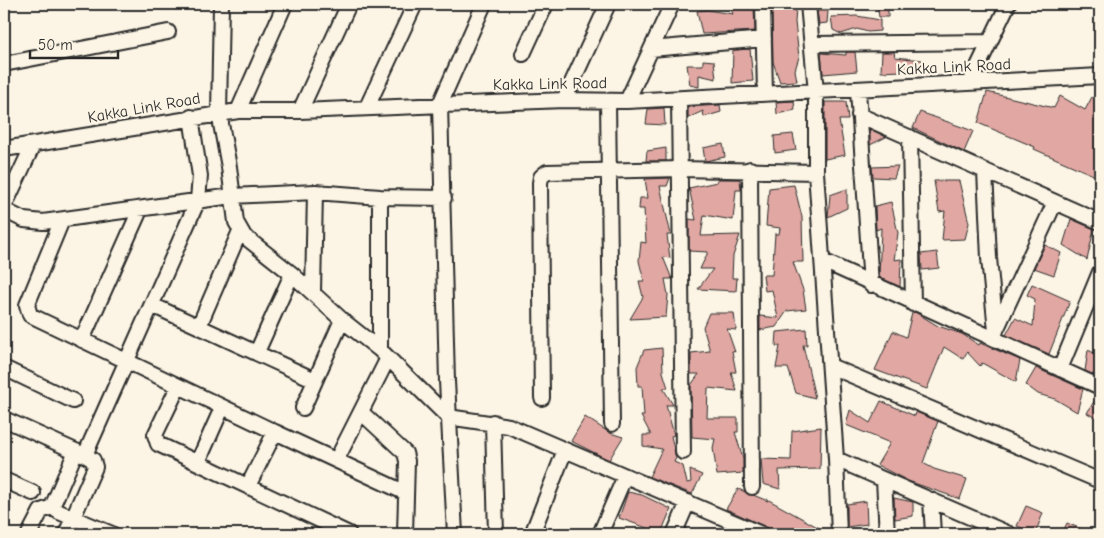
<svg xmlns="http://www.w3.org/2000/svg" width="1104" height="538" viewBox="0 0 1104 538" font-family="'Comic Neue',sans-serif">
<style>
.building{fill:#e1a7a2;stroke:#2b2b2b}
.lines{fill:none;stroke-linecap:round;stroke-linejoin:round}
.minor-casing{stroke:#2b2b2b;stroke-width:18}
.minor{stroke:#fcf5e5;stroke-width:14}
.labels{text-anchor:middle;dominant-baseline:central;stroke-width:4.5;stroke-linejoin:round;paint-order:stroke}
.street-label{font-size:16px;fill:#2b2b2b;stroke:#fcf5e5}
</style>
<rect width="100%" height="100%" fill="#fcf5e5"/>
<filter id="ink" filterUnits="userSpaceOnUse"><feTurbulence type="fractalNoise" baseFrequency=".02" numOctaves="2"/><feDisplacementMap in="SourceGraphic" scale="10" xChannelSelector="R" yChannelSelector="G"/><feConvolveMatrix kernelMatrix="1 2 1 2 8 2 1 2 1" color-interpolation-filters="sRGB"/></filter>
<g filter="url(#ink)">
<!-- building -->
<path class="building" d="M732,4H752L754,7L755,31L702,34L697,11L707,10L733,14L731,9L734,10Z
M877,4H888V17H879Z
M781,7L796,8L795,22L799,57L795,70L797,81L780,82L773,62L772,8Z
M817,11H828L827,23L819,24Z
M857,16L880,20V31L868,32L857,29L841,34L833,30L831,17Z
M750,49L753,81L732,83L733,50Z
M846,52H855L857,71L823,74L821,53L846,55Z
M882,52H894L895,57L922,60L921,70L881,72Z
M703,60L714,61L716,79L699,75V87L690,85L687,65H703Z
M987,92L1054,108L1060,96L1085,110L1092,97L1100,100V178L1034,149L1035,147L978,123Z
M794,101L795,110L777,114L776,102Z
M825,102H846L848,120H839L845,155L825,159Z
M720,105L721,112L704,117L703,111L688,118V107Z
M664,108L665,125L646,124L648,109Z
M920,112L973,131L964,152L913,128Z
M870,129L886,137L870,145Z
M793,134L796,150L775,153L774,136Z
M723,144L725,157L705,161L703,148Z
M666,148V161H646L647,151Z
M898,166L894,178L873,177L872,167Z
M670,178L667,186H660L671,235H667L670,258L663,257L672,279H665L668,295L666,317L630,319L643,297L639,281H644L639,261L641,242L646,243L644,209H639L640,198H648L645,179Z
M718,179H740L741,190H736L733,220L704,215L701,236L740,235L733,256L732,278H737L736,291L698,289L713,269H700L708,252L689,251V219L696,220L689,188L717,182Z
M934,181H959L969,223L965,239L942,240L945,211L939,212Z
M794,185L802,217L803,262H793L803,290L806,309L787,311L776,327L760,330V316L778,318L772,290L765,291L763,275H772L775,234H779L780,228L766,226L769,188Z
M847,189V208L828,217L830,195Z
M891,202L898,233L894,260L901,259L900,287L879,277L881,228L876,230L875,206Z
M1071,219L1094,229L1087,260L1063,245Z
M1045,245L1061,253L1054,275L1034,268Z
M937,252L939,268L922,270L921,254Z
M1032,284L1070,301L1049,354L1006,335L1015,318L1033,326L1035,299L1027,295Z
M915,312L938,326L962,334L979,345L980,343L1020,360L1016,382L982,363L980,366L967,352L963,359L944,347L927,389L875,370L893,331L906,337L912,313Z
M709,313H734L736,330L727,329L735,352L732,351L736,372H731L737,391L708,388L707,418H738V432H735L743,459V473L717,475L713,448L715,439L692,437L691,385L699,374H691V353L710,351L703,327Z
M806,329L807,345H803L815,398L796,393L788,368H776L780,346H776L777,332Z
M662,348L663,372L668,388H663L673,405H666L674,435L671,436L676,458L674,462L683,466L687,483L691,482L690,470L702,475L692,494L649,477L662,449L643,446V435H651L641,416H644L642,386H638L637,367L644,350Z
M1088,350L1100,356V378L1085,371Z
M1036,368L1083,389L1077,412L1055,399L1038,394L1026,385Z
M1098,395L1100,396V420L1087,413Z
M881,401L915,416L916,412L938,421L923,463L934,469L967,479L960,499L908,481L877,465L890,443L846,425L850,410L870,423Z
M585,417L610,433L623,437L609,460L571,441Z
M821,427L820,469L779,470L780,489L763,484L761,459L791,460L792,431Z
M738,489L768,501L767,499L830,534H782L726,509Z
M628,492L642,495L671,509L661,533L619,518Z
M894,498L913,502V516L895,519Z
M866,501L867,524L847,527V504Z
M1026,506L1043,513L1035,534L1017,526Z
M1067,523L1093,534H1062Z"/>
<g class="lines">
<!-- minor casing -->
<g class="minor-casing">
<path id="minor" d="M221,4L219,113L229,167L236,222L244,236L292,274L342,320L380,350L448,417L509,426L761,534
M763,4L765,94
M808,4L816,92V172L836,459L839,534
M812,44L990,42
M651,49L764,39
M523,54L546,4
M4,64L168,32
M970,83L1008,4
M858,90L871,285
M679,99L683,452
M564,100L608,4
M608,101L612,424
M627,101L672,4
M367,107L415,4
M238,111L285,4
M300,111L349,4
M859,115L1100,222
M910,137L913,304
M4,149L238,111H300L564,100L627,101L1100,76
M750,169L752,487
M985,171L989,258L996,331
M380,197V350
M4,207L33,145
M4,210L24,220L43,222L232,196L315,192L380,197L444,198
M62,220L27,305L30,315L275,432
M823,261L1100,387
M313,292L315,192
M152,305L315,380
M199,326L240,231
M997,328L1055,202
M82,340L140,210
M257,352L292,274
M830,366L1100,481
M4,368L73,401
M1060,369L1100,272
M178,387L155,435L158,444L349,534
M542,398L540,183L541,177L547,172L681,169L816,172
M303,408L342,320
M362,413L405,453L407,461L405,534
M4,419L82,454
M493,422L496,534
M76,451L52,507L59,512L112,534
M337,459L388,358
M836,459L1009,534
M198,462L222,408
M4,480L33,493
M884,480L887,534
M248,486L275,432L406,493
M931,500L933,534
M29,534L41,511L52,507
M66,534L95,467L93,460L85,455L198,200L200,176L191,117
M455,534L447,381L440,104L484,4
M532,534L565,450
M600,534L625,476
M674,534L688,502"/>
</g>
<!-- minor -->
<use href="#minor" class="minor"/>
</g>
</g>
<g class="labels">
<!-- street labels -->
<g class="street-label">
<text transform="translate(954 67) rotate(-3)">Kakka Link Road</text>
<text transform="translate(550 84) rotate(-1)">Kakka Link Road</text>
<text transform="translate(144 108) rotate(-10)">Kakka Link Road</text>
</g>
</g>
<!-- margin -->
<rect width="1104" height="538" fill="none" stroke="#fcf5e5" stroke-width="20"/>
<rect x="10" y="10" width="1084" height="518" fill="none" stroke="#2b2b2b" stroke-width="2" filter="url(#ink)"/>
<!-- scale -->
<path d="M30 50v8h88v-8" fill="none" stroke="#2b2b2b" stroke-width="2.5"/>
<text x="38" y="50" font-size="15" fill="#2b2b2b" stroke="#fcf5e5" stroke-width="4" paint-order="stroke">50 m</text>
</svg>
